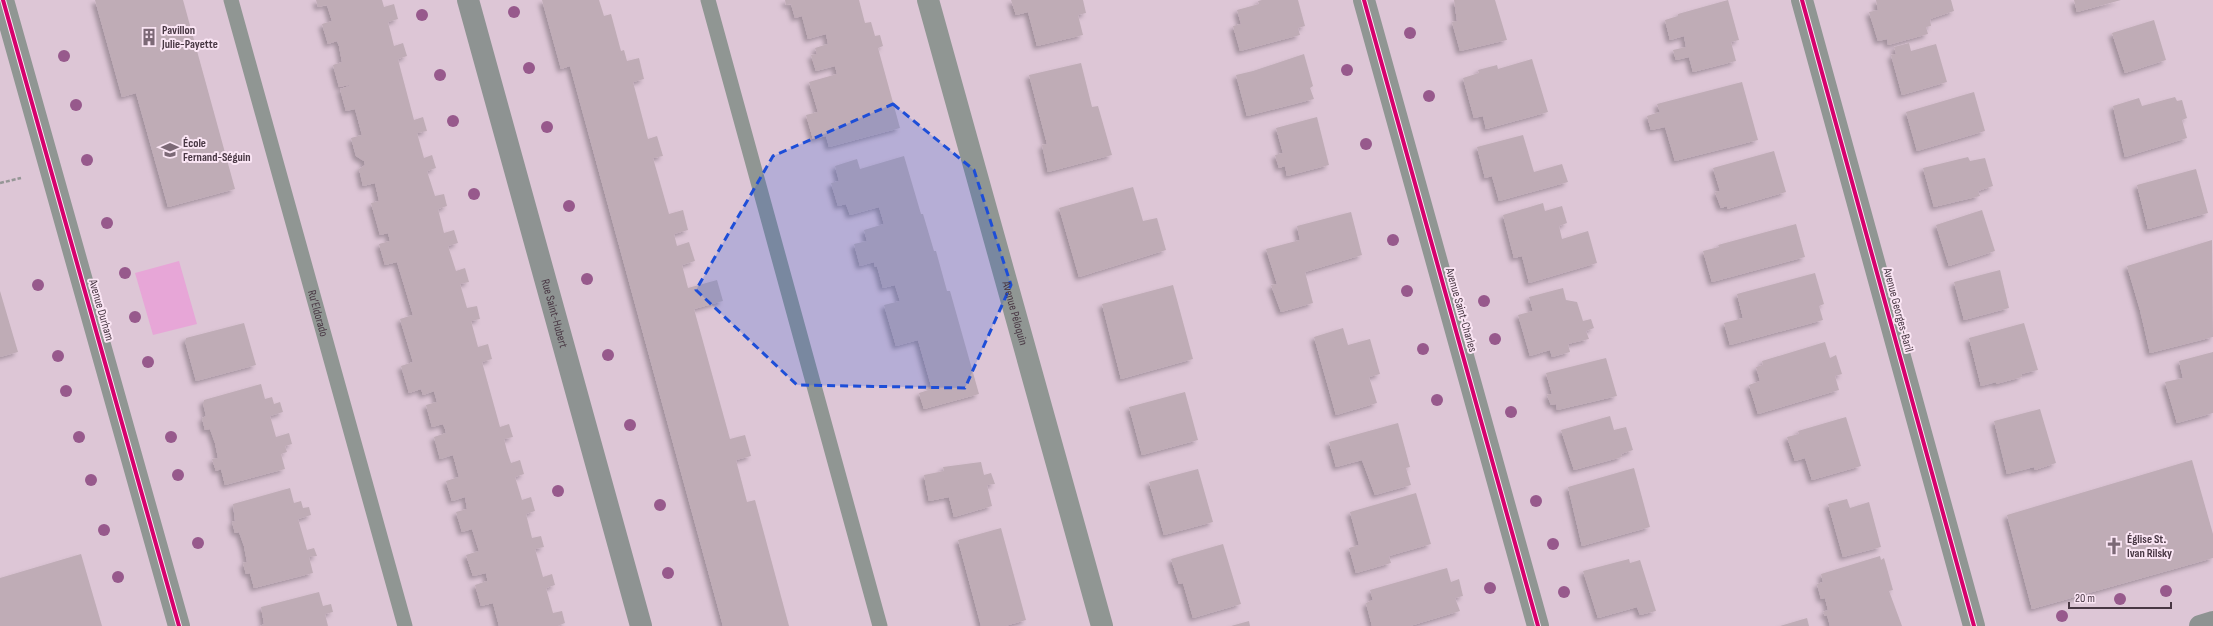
<svg xmlns="http://www.w3.org/2000/svg" width="2213" height="626" viewBox="0 0 2213 626" font-family="'Sofia Sans Condensed',sans-serif">
<style>
.green{fill:#e7a6d7}
.building{fill:#bfacb6;filter:url(#shadow)}
.lines{fill:none;stroke-linecap:round;stroke-linejoin:round}
.path{stroke:#959696;stroke-width:2.5;stroke-dasharray:4 2;stroke-linecap:butt}
.service{stroke:#909693;stroke-width:15}
.minor{stroke:#909693;stroke-width:22}
.secondary{stroke:#8e9392;stroke-width:22}
.cycleway-casing{stroke:#fae5f4;stroke-width:6}
.cycleway{stroke:#d6006c;stroke-width:4}
.tree{fill:#97598c}
.marked{fill:#1d4ed8;fill-opacity:0.2;stroke:#1d4ed8;stroke-width:3;stroke-dasharray:8 5;stroke-linejoin:round}
.labels{text-anchor:middle;dominant-baseline:central;stroke-width:4;stroke-linejoin:round;paint-order:stroke}
.poi-label{font-size:12px;font-weight:bold;fill:#483743;stroke:#fae5f4;text-anchor:start}
.street-label{font-size:12px;fill:#483743;stroke:#fae5f4}
</style>
<defs>
<filter id="shadow"><feDropShadow dx="-3.5" dy="3.5" stdDeviation="2" flood-color="#0004"/></filter>
</defs>
<rect width="100%" height="100%" fill="#ddc6d6"/>
<!-- green -->
<path class="green" d="M179,261L197,324L153,335L135,273Z"/>
<!-- building -->
<path class="building" d="M95,0H183L235,189L168,207L136,93L122,97Z
M316,0H382L384,7L394,4L398,19L388,22L394,46L403,43L407,56L398,59L401,71L414,120L423,117L427,131L417,133L424,158L432,155L436,168L427,171L435,196L444,194L447,206L438,209L444,233L454,230L458,243L448,246L456,271L465,268L469,282L460,284L467,308L477,306L480,319L471,321L478,347L488,344L492,359L482,362L500,427L509,424L513,437L504,439L507,451L511,463L520,460L524,474L515,477L522,500L531,497L535,511L526,514L532,538L541,536L544,547L535,549L543,577L552,574L555,585L546,588L553,613L562,611L565,623L557,626H499L493,603L481,606L475,585L487,581V578L486,573L473,576L466,555L479,551L472,529L462,532L456,512L467,509L465,497L452,501L446,481L459,477L453,455L440,459L434,437L446,433L445,429L443,424L432,427L426,405L437,402L434,391L423,395L421,389L409,393L401,366L413,362L400,319L413,315L397,262L385,265L379,244L390,241L388,233L380,235L371,203L379,201L375,183L363,186L359,169L365,165L364,161L356,156L351,138L362,135L355,109L346,111L340,89L349,86V85L339,87L333,65L342,62L339,46L337,41L328,44L322,24L332,21L327,5L318,7Z
M542,0H599L604,16L611,14L621,51L624,50L627,61L639,58L644,79L633,82L648,139L657,136L663,156L653,158L669,214L683,210L688,230L674,234L677,246L689,242L695,261L682,265L688,288L717,280L723,301L694,309L730,439L745,435L751,456L736,460L747,502L755,500L789,626H723L570,66L561,69Z
M785,0H859L865,23L871,22L875,36L880,35L883,46L878,48L900,128L829,147L826,136L813,139L806,115L818,112L809,82L837,74L835,66L816,71L811,55L817,54L815,48L828,44L826,34L808,39L802,16L795,18L791,4L786,5Z
M1011,0H1083L1086,13L1078,15L1083,35L1037,46L1028,12L1016,15Z
M1262,0H1298L1305,26L1298,28L1300,35L1240,51L1233,26L1241,24L1237,10L1259,4L1258,1Z
M1454,0H1495L1507,40L1460,51L1452,22L1457,21Z
M1728,0L1739,40L1731,42L1736,61L1693,72L1689,57L1676,60L1673,50L1686,47L1684,36L1670,40L1665,20L1678,16V14Z
M1876,0H1951L1954,11L1930,19L1931,26L1926,27L1928,34L1888,45L1887,39L1878,41L1869,12L1878,10Z
M2074,0H2121L2077,12Z
M2154,20L2166,60L2125,73L2112,33Z
M1909,43L1911,51L1936,44L1947,82L1902,95L1891,55L1896,54L1894,47Z
M1304,54L1313,86L1310,88L1314,99L1247,116L1236,75L1253,71Z
M1532,59L1548,112L1486,129L1483,116L1474,118L1463,78L1479,73L1478,70L1497,65L1498,69Z
M1081,63L1092,107L1098,106L1112,155L1048,172L1042,145L1047,144L1029,75Z
M1742,82L1758,140L1675,161L1665,127L1651,130L1647,116L1660,112L1657,104Z
M1974,92L1985,131L1917,151L1906,112Z
M2175,97L2177,101L2182,100L2187,118L2182,120L2187,138L2125,157L2113,106L2139,98L2142,106Z
M1317,117L1329,165L1287,176L1285,166L1279,168L1275,155L1283,153L1276,128Z
M1523,135L1534,172L1562,164L1568,182L1499,201L1492,176L1485,178L1477,147Z
M1774,151L1786,192L1727,209V206L1721,208L1715,192L1720,191L1713,168Z
M904,156L921,214H923L934,251H936L947,291H950L979,394L924,409L919,393L932,389L918,340L896,346L884,305L900,301L895,285L883,288L877,266L875,267L874,262L860,266L854,244L867,241L864,230L884,224L879,207L850,215L846,204L838,206L831,183L839,181L835,166L857,159L860,169Z
M1968,157L1970,161L1985,158L1993,186L1978,191L1980,196L1934,207L1923,168Z
M2196,169L2208,213L2148,229L2137,185Z
M1133,187L1143,221L1157,218L1166,250L1079,277L1059,208Z
M1543,203L1545,211L1562,206L1567,223L1559,226L1562,239L1588,231L1597,263L1529,283L1522,256L1514,258L1503,215Z
M1982,210L1995,251L1949,266L1936,225Z
M1351,212L1362,255L1305,272L1313,303L1281,312L1271,285L1277,284L1266,249L1300,240L1297,226Z
M1796,224L1805,257L1712,282L1703,251L1719,247L1718,245Z
M2212,240L2213,337L2150,353L2140,310L2127,266Z
M2000,270L2009,308L1964,320L1954,282Z
M1815,273L1824,304L1819,306L1823,320L1730,345L1724,323L1743,318L1737,294Z
M1173,285L1193,359L1121,379L1102,304Z
M1563,288L1566,300L1577,302L1583,321L1591,319L1594,328L1586,331L1589,339L1568,344L1570,352L1552,357L1550,350L1530,356L1518,315L1533,311L1529,297Z
M0,291L18,352L0,357Z
M244,323L256,365L196,381L185,341L186,338Z
M2024,323L2038,370L2021,374L2022,377L1996,384V382L1981,386L1969,338Z
M1343,328L1348,345L1370,339L1380,374L1369,377L1377,403L1336,415L1314,337Z
M1825,342L1830,358L1836,355L1842,374L1835,376L1839,390L1758,414L1749,385L1760,381L1756,367L1763,365L1762,361Z
M2213,352V413L2177,423L2165,382L2183,378L2179,361Z
M1606,358L1617,396L1557,410L1556,404L1551,405L1547,395L1552,394L1546,373Z
M261,384L265,399L272,397L274,404L280,402L283,412L270,416L276,437L289,433L292,444L285,446L287,452L281,454L285,469L225,485L221,469L216,471L212,459L218,458L215,443L210,429L205,430L202,418L206,416L203,403L204,400Z
M1185,392L1198,440L1142,455L1129,407Z
M2040,409L2056,463L2035,470L2034,467L2007,474L1994,421Z
M1610,416L1614,430L1626,427L1633,450L1621,454L1622,457L1574,470L1561,430Z
M1846,417L1861,466L1812,480L1805,458L1795,461L1787,437L1799,434L1798,431Z
M1398,423L1410,467L1406,468L1411,485L1375,495L1362,460L1336,467L1329,442Z
M2192,460L2213,534V558L2032,609L2007,515Z
M981,462L984,475L991,473L995,484L987,485L992,506L954,517L949,497L929,501L924,475L944,471L943,467Z
M1634,468L1650,527L1582,546L1568,487Z
M1198,469L1213,522L1164,535L1149,482Z
M290,488L294,503L301,501L303,508L309,507L311,515L298,519L307,550L314,548L317,556L309,557L313,573L254,588L250,573L246,574L243,563L247,562L244,546L239,532L235,533L232,522L235,521L233,504Z
M1416,493L1431,544L1389,556L1391,563L1356,573L1349,548L1359,545L1350,512Z
M1847,499L1850,508L1869,502L1881,547L1843,557L1828,504Z
M1001,528L1026,620L1005,626H981L958,540Z
M1223,544L1241,604L1193,618L1183,583L1179,584L1171,559Z
M81,554L102,626H0V578Z
M1880,556L1881,560L1884,558L1893,590L1889,591L1902,626H1830L1827,615L1825,616L1823,612L1828,610L1825,598L1821,599L1817,584L1823,582L1821,574Z
M1629,559L1630,563L1640,560L1656,611L1640,615L1637,607L1598,618L1583,571Z
M1447,568L1451,582L1459,579L1463,596L1455,598L1460,611L1410,626H1372L1366,603L1373,600L1370,590Z
M319,592L323,606L331,604L333,612L325,614L328,626H260L264,624L261,607Z
M1807,618L1809,626H1780Z
M1249,621L1250,626H1231Z"/>
<g class="lines">
<!-- path -->
<path class="path" d="M0,183L21,178"/>
<!-- service -->
<g class="service">
<path id="s1" d="M231,0L405,626"/>
<path d="M708,0L880,626"/>
</g>
<!-- minor -->
<g class="minor">
<path d="M3,0L179,626"/>
<path id="s2" d="M928,0L1102,626"/>
<path d="M1364,0L1538,626"/>
<path d="M1802,0L1974,626"/>
</g>
<!-- secondary -->
<g class="secondary">
<path id="s3" d="M468,0L641,626"/>
<path d="M2200,626L2213,622"/>
</g>
<!-- cycleway casing -->
<g class="cycleway-casing">
<path id="cycleway" d="M3,0L179,626
M1364,0L1538,626
M1802,0L1974,626"/>
</g>
<!-- cycleway -->
<use href="#cycleway" class="cycleway"/>
</g>
<!-- trees -->
<g class="tree">
<circle cx="514" cy="12" r="6"/>
<circle cx="422" cy="15" r="6"/>
<circle cx="1410" cy="33" r="6"/>
<circle cx="64" cy="56" r="6"/>
<circle cx="529" cy="68" r="6"/>
<circle cx="1347" cy="70" r="6"/>
<circle cx="440" cy="75" r="6"/>
<circle cx="1429" cy="96" r="6"/>
<circle cx="76" cy="105" r="6"/>
<circle cx="453" cy="121" r="6"/>
<circle cx="547" cy="127" r="6"/>
<circle cx="1366" cy="144" r="6"/>
<circle cx="87" cy="160" r="6"/>
<circle cx="474" cy="194" r="6"/>
<circle cx="569" cy="206" r="6"/>
<circle cx="107" cy="223" r="6"/>
<circle cx="1393" cy="240" r="6"/>
<circle cx="125" cy="273" r="6"/>
<circle cx="587" cy="279" r="6"/>
<circle cx="38" cy="285" r="6"/>
<circle cx="1407" cy="291" r="6"/>
<circle cx="1484" cy="301" r="6"/>
<circle cx="135" cy="317" r="6"/>
<circle cx="1495" cy="339" r="6"/>
<circle cx="1423" cy="349" r="6"/>
<circle cx="608" cy="355" r="6"/>
<circle cx="58" cy="356" r="6"/>
<circle cx="148" cy="362" r="6"/>
<circle cx="66" cy="391" r="6"/>
<circle cx="1437" cy="400" r="6"/>
<circle cx="1511" cy="412" r="6"/>
<circle cx="630" cy="425" r="6"/>
<circle cx="79" cy="437" r="6"/>
<circle cx="171" cy="437" r="6"/>
<circle cx="178" cy="475" r="6"/>
<circle cx="91" cy="480" r="6"/>
<circle cx="558" cy="491" r="6"/>
<circle cx="1536" cy="501" r="6"/>
<circle cx="660" cy="505" r="6"/>
<circle cx="104" cy="530" r="6"/>
<circle cx="198" cy="543" r="6"/>
<circle cx="1553" cy="544" r="6"/>
<circle cx="668" cy="573" r="6"/>
<circle cx="118" cy="577" r="6"/>
<circle cx="1490" cy="588" r="6"/>
<circle cx="2166" cy="591" r="6"/>
<circle cx="1564" cy="592" r="6"/>
<circle cx="2120" cy="599" r="6"/>
<circle cx="2062" cy="616" r="6"/>
</g>
<!-- marked area -->
<path class="marked" d="M893,104L974,170L1011,285L965,388L797,385L696,290L773,156Z"/>
<!-- icons -->
<defs>
<g id="building-bare" transform="scale(1.38)"><path d="M-4-6H4V6H1V3H-1V6H-4ZM-2.5-4.3h1.7v1.8h-1.7ZM.8-4.3h1.7v1.8H.8ZM-2.5-1h1.7V.8h-1.7ZM.8-1h1.7V.8H.8Z" fill="#7c6976" stroke="#fae5f4" stroke-width="2.5" paint-order="stroke"/></g>
<g id="school-bare" transform="scale(1.38)"><path d="M0-5L7-2L0 1L-7-2ZM-4 1L0 2.5L4 1V4Q0 6-4 4Z" fill="#7c6976" stroke="#fae5f4" stroke-width="2.5" paint-order="stroke"/></g>
<g id="church-bare" transform="scale(1.38)"><path d="M-1.2-6h2.4v3.5h3.3v2.4h-3.3V6h-2.4V-.1h-3.3v-2.4h3.3Z" fill="#7c6976" stroke="#fae5f4" stroke-width="2.5" paint-order="stroke"/></g>
</defs>
<g fill-rule="evenodd">
<use href="#building-bare" x="149" y="37"/>
<use href="#school-bare" x="170" y="150"/>
<use href="#church-bare" x="2114" y="546"/>
</g>
<g class="labels">
<!-- poi labels -->
<g class="poi-label">
<text x="162" y="30">Pavillon<tspan x="162" dy="14">Julie-Payette</tspan></text>
<text x="183" y="143">École<tspan x="183" dy="14">Fernand-Séguin</tspan></text>
<text x="2127" y="539">Église St.<tspan x="2127" dy="14">Ivan Rilsky</tspan></text>
</g>
<!-- street labels -->
<g class="street-label">
<text transform="translate(101 310) rotate(74)">Avenue Durham</text>
<text transform="translate(1461 310) rotate(74)">Avenue Saint-Charles</text>
<text transform="translate(1898 310) rotate(75)">Avenue Georges-Baril</text>
<text stroke="none"><textPath href="#s1" startOffset="325">Ru’Eldorado</textPath></text>
<text stroke="none"><textPath href="#s3" startOffset="325">Rue Saint-Hubert</textPath></text>
<text stroke="none"><textPath href="#s2" startOffset="325">Avenue Péloquin</textPath></text>
</g>
</g>
<!-- scale -->
<path d="M2069 602v6h102v-6" fill="none" stroke="#483743" stroke-width="2"/>
<text x="2075" y="602" font-size="12" fill="#483743" stroke="#fae5f4" stroke-width="3" paint-order="stroke">20 m</text>
</svg>
